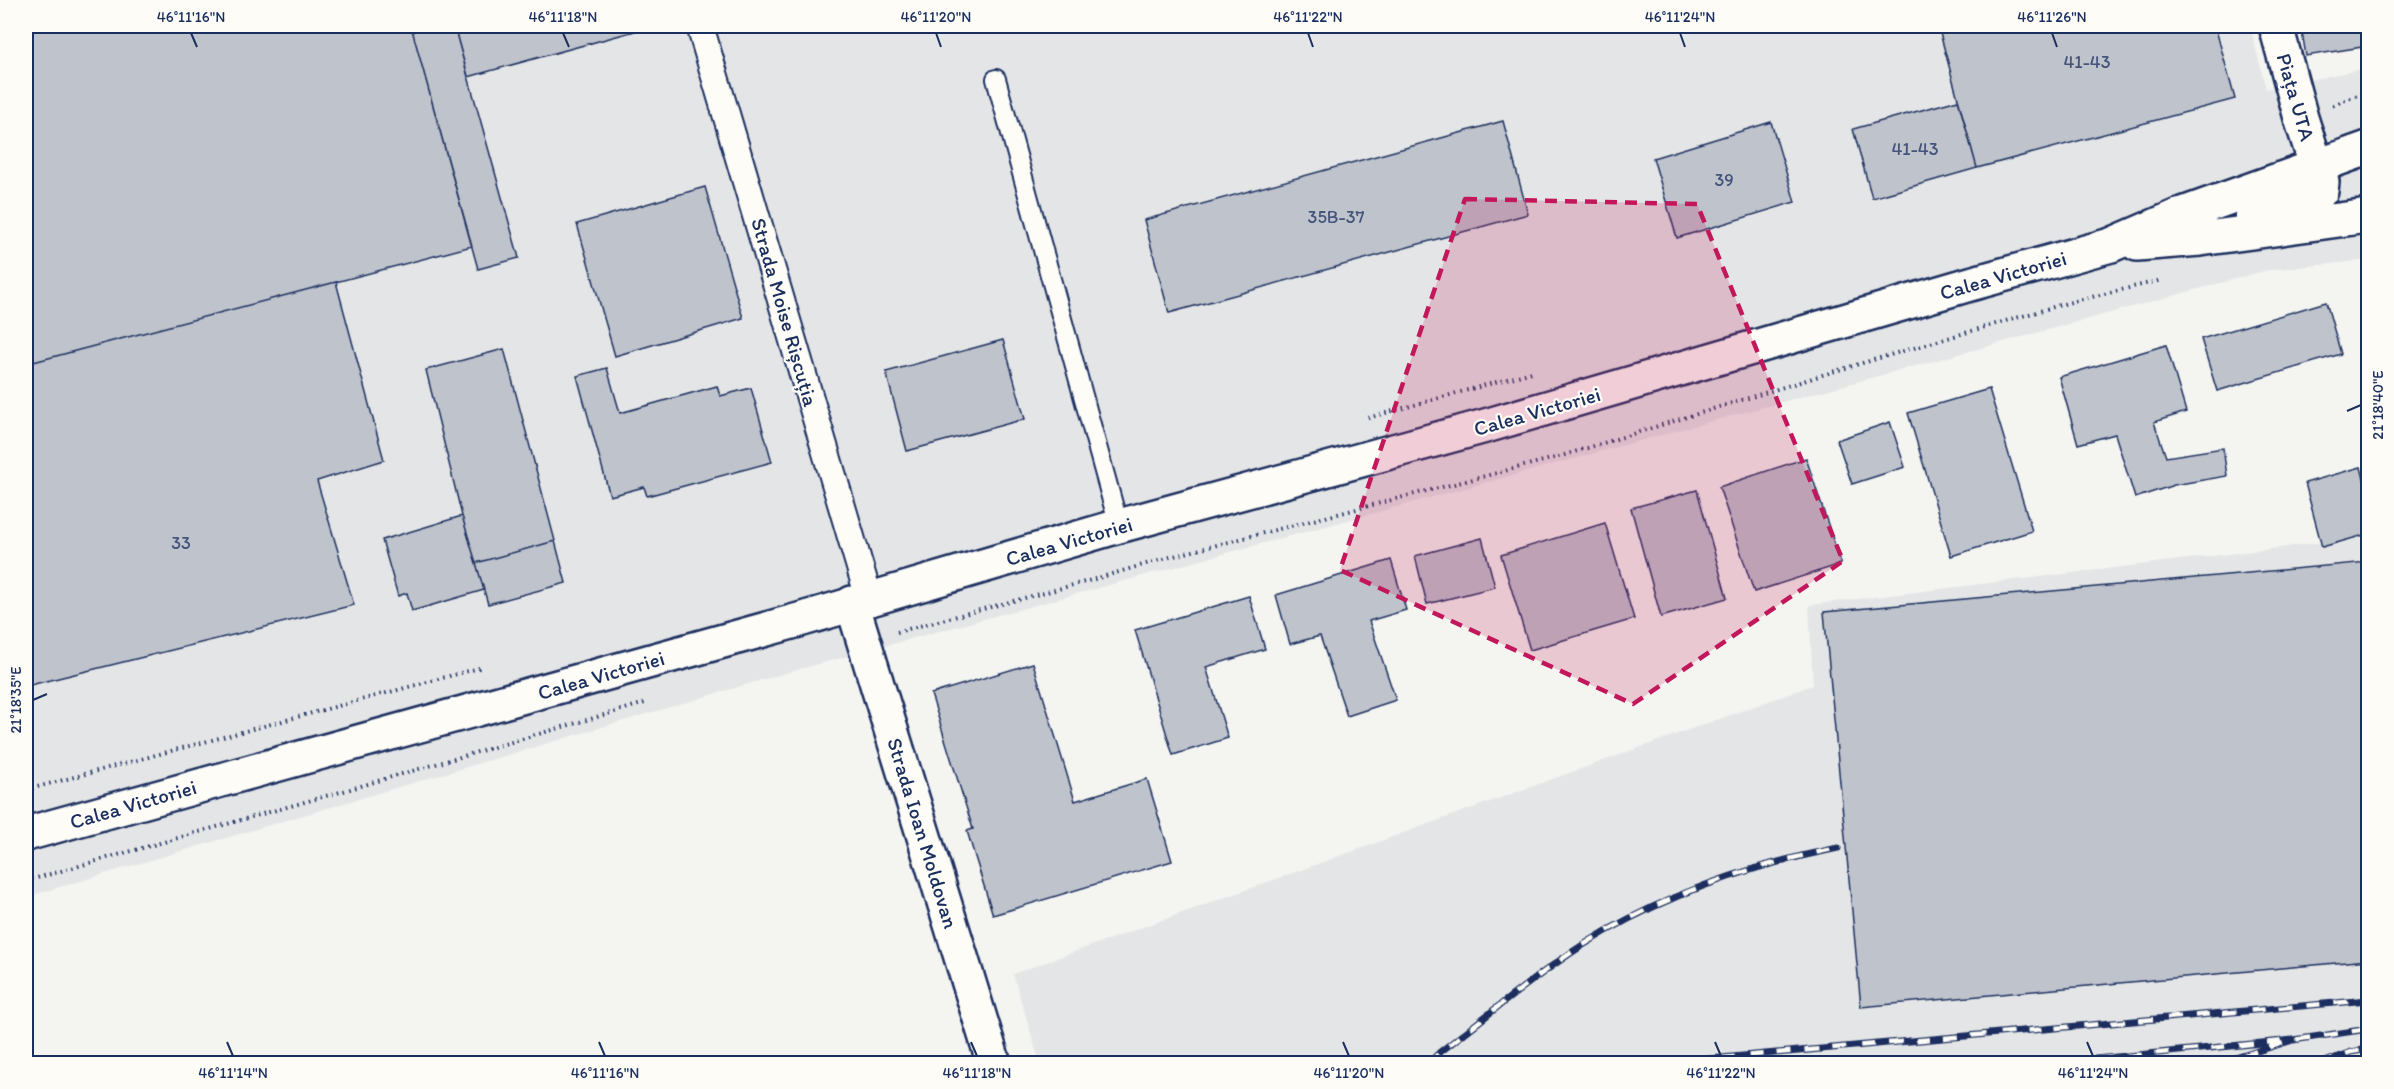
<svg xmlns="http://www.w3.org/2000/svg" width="2394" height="1089" viewBox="0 0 2394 1089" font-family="Itim,sans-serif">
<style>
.built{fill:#e4e5e6}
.building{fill:#bfc3cc;stroke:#1b2f5e;stroke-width:1.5}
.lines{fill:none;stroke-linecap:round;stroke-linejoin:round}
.service-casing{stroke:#1b2f5e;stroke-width:22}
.pedestrian-casing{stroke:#1b2f5e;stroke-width:30}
.minor-casing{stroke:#1b2f5e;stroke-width:38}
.secondary-casing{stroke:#1b2f5e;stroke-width:38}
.path{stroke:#1b2f5e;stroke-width:4;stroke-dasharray:1.5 4.5;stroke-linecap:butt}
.service{stroke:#fdfcf7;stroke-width:18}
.pedestrian{stroke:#fdfcf7;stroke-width:26}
.minor{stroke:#fdfcf7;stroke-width:33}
.secondary{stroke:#fdfcf7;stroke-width:33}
.rail-casing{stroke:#1b2f5e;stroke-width:7}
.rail{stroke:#fdfcf7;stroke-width:4.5;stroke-dasharray:14;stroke-linecap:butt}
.marked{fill:#c2185b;fill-opacity:0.2;stroke:#c2185b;stroke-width:4.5;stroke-dasharray:12 8;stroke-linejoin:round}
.ticks{fill:none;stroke:#1b2f5e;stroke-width:2}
.labels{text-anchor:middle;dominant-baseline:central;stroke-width:4.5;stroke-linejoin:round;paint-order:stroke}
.number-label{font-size:18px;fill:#44547a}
.street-label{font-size:21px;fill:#1b2f5e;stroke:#fdfcf7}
.neatline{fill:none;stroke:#1b2f5e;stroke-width:2}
.ticks-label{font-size:15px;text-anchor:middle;fill:#1b2f5e}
</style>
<rect width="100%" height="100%" fill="#f4f4f1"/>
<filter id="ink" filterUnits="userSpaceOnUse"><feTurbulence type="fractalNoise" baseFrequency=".0167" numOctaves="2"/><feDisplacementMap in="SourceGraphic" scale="12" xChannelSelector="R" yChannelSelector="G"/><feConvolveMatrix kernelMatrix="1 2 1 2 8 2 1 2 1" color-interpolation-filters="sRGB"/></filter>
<g filter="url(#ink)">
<!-- built -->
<path class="built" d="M26,26H2250L2266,89L2368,68V260L2268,270L789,672L26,897Z
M2368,537V1063H1040L1013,974L1813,685L1809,605Z"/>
<!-- building -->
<path class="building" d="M26,26H411L472,246L26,364Z
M411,26H454L519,258L478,269Z
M454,26H653L468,77Z
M1938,26H2215L2235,99L1977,168Z
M2301,26H2368V46L2306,56Z
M1958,100L1977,168L1872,198L1853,129Z
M1503,121L1528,214L1169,313L1144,220Z
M1771,122L1795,202L1677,238L1653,158Z
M705,187L743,318L615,356L577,224Z
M336,282L384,460L317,481L354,605L26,686V364Z
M2326,302L2341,354L2217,391L2201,339Z
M1003,340L1025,419L907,451L886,372Z
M2166,345L2186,412L2154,422L2166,457L2223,448L2227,476L2174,485L2135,498L2115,434L2078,444L2059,377Z
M504,349L555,541L476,563L462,516L426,370Z
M607,368L620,413L717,386L720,396L751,388L772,462L647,496L644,487L610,496L577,376Z
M1989,389L2032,531L1951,556L1908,413Z
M1890,422L1905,467L1852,484L1837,440Z
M1806,458L1841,564L1754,592L1719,487Z
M2361,467L2368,495V534L2322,547L2305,483Z
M1697,490L1727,598L1661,617L1631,508Z
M462,516L484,590L412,611L407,593L398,596L382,540Z
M1605,523L1634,619L1530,650L1501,555Z
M1482,538L1495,587L1427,604L1415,556Z
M555,541L566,583L488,604L476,563Z
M1391,560L1406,610L1369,621L1396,700L1347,716L1320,636L1290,644L1276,595Z
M2368,562V960L1861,1007L1824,612Z
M1249,596L1265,649L1206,667L1228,738L1173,755L1135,630Z
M1033,663L1075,801L1147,779L1172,861L993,915L967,831L973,829L931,694Z"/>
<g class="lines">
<!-- service casing -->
<g class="service-casing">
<path id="service" d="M996,79L1119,526"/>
</g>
<!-- pedestrian casing -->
<g class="pedestrian-casing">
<path id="pedestrian" d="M700,26L869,598"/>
</g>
<!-- minor casing -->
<g class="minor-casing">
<path id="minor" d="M2276,26L2301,118L2317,168
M852,603L994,1064"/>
</g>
<!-- secondary casing -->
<g class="secondary-casing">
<path id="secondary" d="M2252,216L2314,197L2321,191L2322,182L2317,168
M2137,244L2200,239L2368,216
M26,834L799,620L1119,526L1489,425L1970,284L2111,245L2183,214L2368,148"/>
</g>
<!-- path -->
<path class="path" d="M2333,105L2368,91
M1368,418L1532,372
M897,632L1088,581L1170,557L1555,458L1832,372L2067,303L2162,280
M26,790L483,667
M26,881L347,790L645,703"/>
<!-- service -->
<use href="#service" class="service"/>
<!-- pedestrian -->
<use href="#pedestrian" class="pedestrian"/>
<!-- minor -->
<use href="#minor" class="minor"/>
<!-- secondary -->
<use href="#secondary" class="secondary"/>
<!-- rail casing -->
<g class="rail-casing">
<path id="rail" d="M1665,1063L2368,1000
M1428,1064L1440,1052C1487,1016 1533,977 1583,945C1661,896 1748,866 1838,848
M2044,1064L2293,1040
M2216,1064L2293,1040L2368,1029
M2320,1064L2351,1052L2368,1049"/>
</g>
<!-- rail -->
<use href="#rail" class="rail"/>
</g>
</g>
<!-- marked area -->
<path class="marked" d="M1465,199L1697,204L1843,561L1633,704L1340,570Z"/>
<!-- ticks -->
<path class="ticks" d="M191,33L197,47M563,33L569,47M936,33L941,47M1308,33L1313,47M1680,33L1685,47M2052,33L2057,47M2347,411L2361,405M33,700L47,694M227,1042L233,1056M599,1042L605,1056M971,1042L977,1056M1343,1042L1349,1056M1715,1042L1721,1056M2087,1042L2093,1056"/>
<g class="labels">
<!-- number labels -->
<g class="number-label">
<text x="2087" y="62">41-43</text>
<text x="1915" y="149">41-43</text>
<text x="1724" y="180">39</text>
<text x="1336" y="217">35B-37</text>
<text x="181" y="543">33</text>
</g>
<!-- street labels -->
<g class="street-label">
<text transform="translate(2296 97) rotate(74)">Piața UTA</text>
<text transform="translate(2003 275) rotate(-16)">Calea Victoriei</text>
<text transform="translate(785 312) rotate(74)">Strada Moise Rișcuția</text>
<text transform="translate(1537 411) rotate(-16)">Calea Victoriei</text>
<text transform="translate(1069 541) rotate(-16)">Calea Victoriei</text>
<text transform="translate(601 675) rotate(-16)">Calea Victoriei</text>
<text transform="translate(133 804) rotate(-16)">Calea Victoriei</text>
<text transform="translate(923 833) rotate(73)">Strada Ioan Moldovan</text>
</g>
</g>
<!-- margin -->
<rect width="2394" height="1089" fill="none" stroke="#fdfcf7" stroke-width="66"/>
<rect x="33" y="33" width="2328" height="1023" class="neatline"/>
<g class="ticks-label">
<text x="191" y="22">46°11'16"N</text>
<text x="563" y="22">46°11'18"N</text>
<text x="936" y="22">46°11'20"N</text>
<text x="1308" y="22">46°11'22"N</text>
<text x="1680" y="22">46°11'24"N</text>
<text x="2052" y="22">46°11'26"N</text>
<text transform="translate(2378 405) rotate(-90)" y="5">21°18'40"E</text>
<text transform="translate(16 700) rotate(-90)" y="5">21°18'35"E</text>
<text x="233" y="1078">46°11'14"N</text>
<text x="605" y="1078">46°11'16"N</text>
<text x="977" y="1078">46°11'18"N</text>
<text x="1349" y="1078">46°11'20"N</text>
<text x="1721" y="1078">46°11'22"N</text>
<text x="2093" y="1078">46°11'24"N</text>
</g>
</svg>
